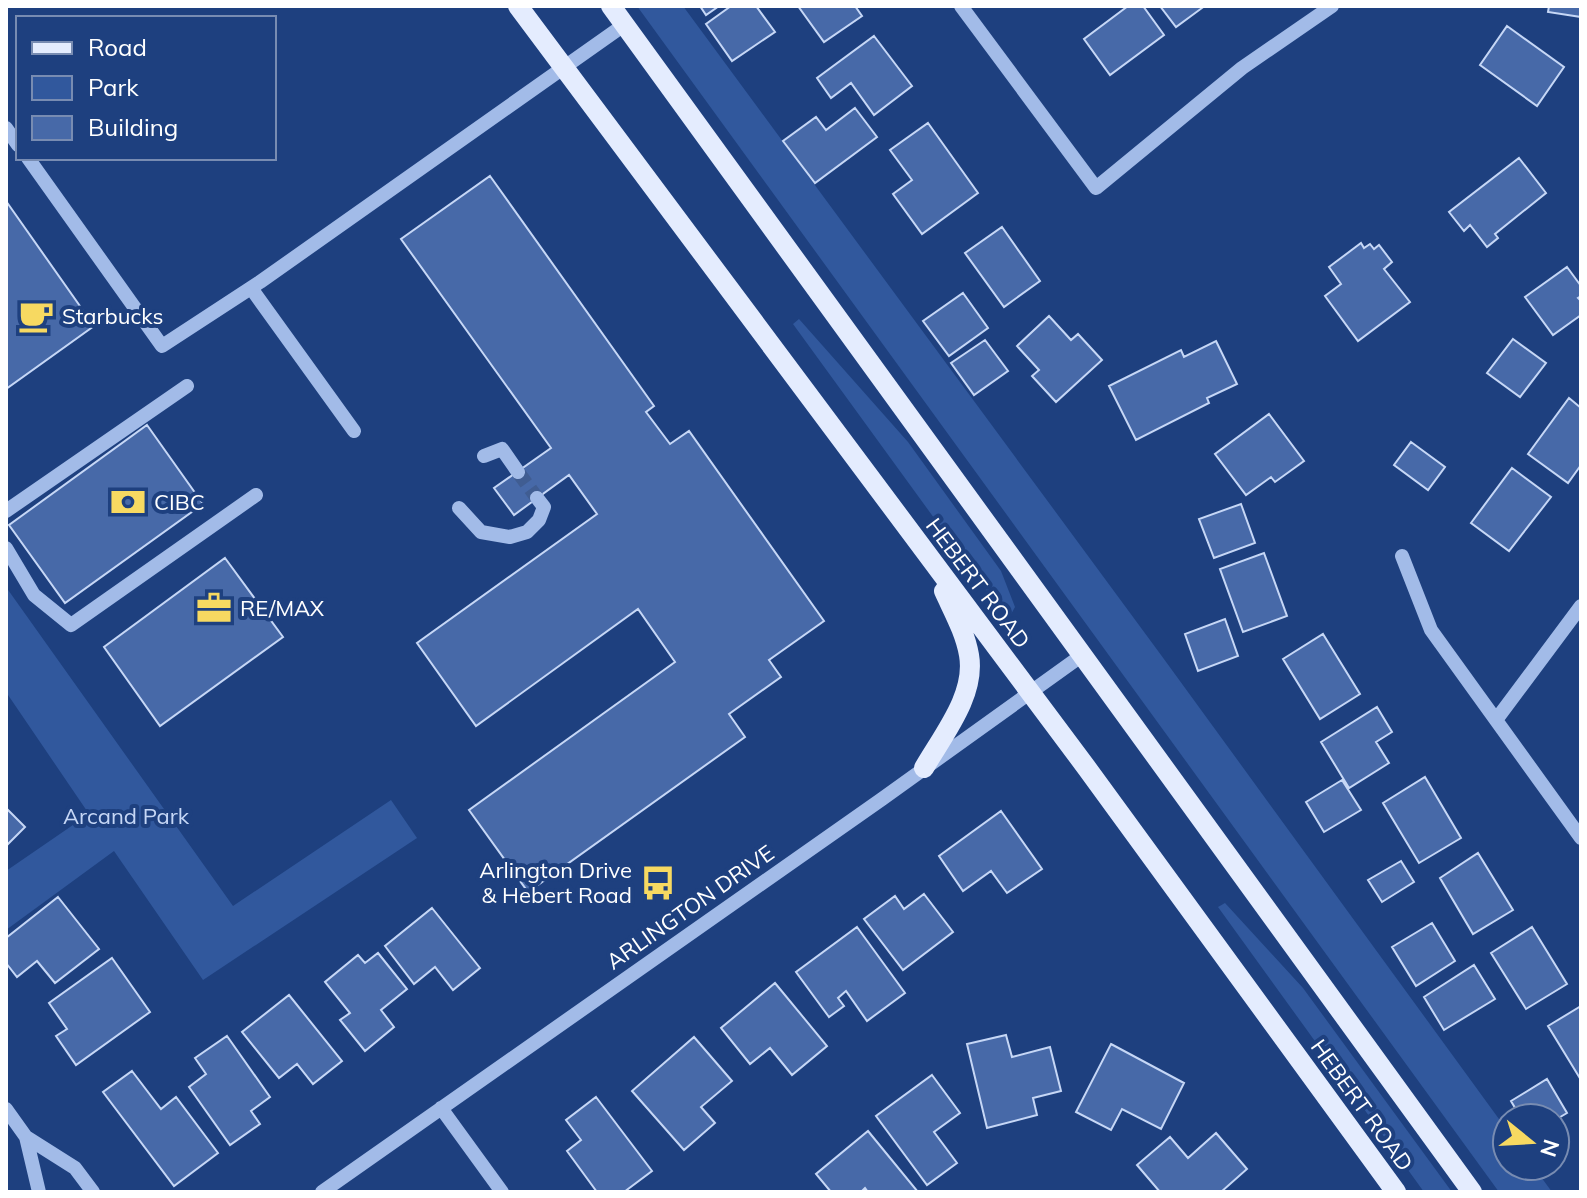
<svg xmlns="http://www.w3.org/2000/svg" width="1587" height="1198" viewBox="0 0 1587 1198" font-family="Mulish,sans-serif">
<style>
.green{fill:#31589d}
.building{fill:#4769a8;stroke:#c6d7f6;stroke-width:2}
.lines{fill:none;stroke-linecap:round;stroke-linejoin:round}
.minor-tunnel{stroke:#405d92;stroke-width:14;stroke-dasharray:14 7;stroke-linecap:butt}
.minor{stroke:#a2bbe8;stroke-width:14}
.major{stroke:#e4ecfe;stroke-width:20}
.labels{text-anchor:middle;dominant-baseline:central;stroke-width:8;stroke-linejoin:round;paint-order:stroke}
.poi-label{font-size:22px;fill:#fff;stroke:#1e407f;text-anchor:start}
.street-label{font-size:22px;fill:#fff;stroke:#1e407f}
.park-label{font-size:22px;fill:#c6d7f6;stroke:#1e407f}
</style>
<rect width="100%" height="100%" fill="#1e407f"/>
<!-- green -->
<path class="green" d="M637,6H683L1161,655L1507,1130V1166H1533L1552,1192H1499Z
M799,319L908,442L1001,571L1015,607L1010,616L1006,617L793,324Z
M6,587L233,906L391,800L417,838L203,980L114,851L6,930V871L89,814L6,692Z
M1225,903L1303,988L1452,1192H1424L1218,907Z"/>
<!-- building -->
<path class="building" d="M700,6H719L706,15Z
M731,6H756L775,32L732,61L706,24Z
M798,6H855L862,16L824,42Z
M1128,6H1143L1164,35L1110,75L1084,39Z
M1160,6H1200L1202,8L1176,27Z
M1549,6H1581V17L1548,12Z
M1507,26L1564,67L1537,106L1480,65Z
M874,36L912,86L874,115L851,83L831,98L817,78Z
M855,108L877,137L815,183L783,141L816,117L826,130Z
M928,123L978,193L922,234L893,194L912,180L890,150Z
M1519,158L1546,193L1495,234L1498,238L1487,247L1470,225L1464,231L1449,212Z
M490,176L654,406L646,412L670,444L689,431L824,621L769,660L781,677L729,714L745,737L528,892L469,810L675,662L638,609L476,726L417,643L597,514L569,475L514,515L494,488L551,448L401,239Z
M6,201L94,326L6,389Z
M1002,227L1040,281L1004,307L965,253Z
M1361,243L1364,248L1370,244L1374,249L1379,245L1392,262L1384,269L1410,302L1358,341L1325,296L1341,284L1329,267Z
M1567,267L1581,286V296L1578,298L1581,301V315L1553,335L1525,297Z
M963,293L988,328L949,356L923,321Z
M1049,316L1071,340L1078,334L1102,360L1056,402L1032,376L1039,370L1017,346Z
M1513,339L1546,363L1520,397L1487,373Z
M985,340L1008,371L974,395L951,363Z
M1216,341L1237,384L1207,398L1209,403L1136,440L1109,386L1181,350L1184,357Z
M1569,398L1581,408V465L1568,483L1528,454Z
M1269,414L1304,461L1275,482L1271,477L1246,495L1215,454Z
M147,425L203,504L65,603L9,525Z
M1411,442L1445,467L1428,490L1394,465Z
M1512,468L1551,497L1509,551L1471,523Z
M1241,504L1255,543L1214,558L1199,519Z
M1264,553L1287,616L1243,632L1220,569Z
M225,558L283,637L160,726L104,647Z
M1225,619L1238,656L1198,671L1185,634Z
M1323,634L1360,694L1320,719L1283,659Z
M1377,707L1392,732L1376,742L1389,763L1349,788L1321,742Z
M1425,777L1461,838L1419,863L1383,803Z
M1342,780L1361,810L1324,832L1306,802Z
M6,808L25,827L6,846Z
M1001,811L1042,869L1007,893L991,871L963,891L939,856Z
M1478,853L1513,910L1473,934L1440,878Z
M1401,861L1414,882L1382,902L1368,880Z
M924,894L953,932L903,970L864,919L895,896L904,909Z
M58,897L99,949L55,983L37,961L17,977L6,963V938Z
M432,908L480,968L453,990L435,967L414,984L385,946Z
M1432,923L1455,961L1416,986L1392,947Z
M857,927L905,993L867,1021L846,991L838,998L844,1006L829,1017L796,972Z
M1532,927L1567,984L1526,1009L1491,953Z
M378,953L407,989L381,1010L394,1027L365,1051L340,1020L350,1013L325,982L358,955L365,963Z
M112,958L150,1012L76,1065L56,1036L67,1029L49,1003Z
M1474,965L1495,999L1444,1030L1424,997Z
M775,983L827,1046L792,1075L770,1048L750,1064L721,1028Z
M289,995L342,1061L313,1084L297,1064L279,1078L242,1032Z
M1581,1006V1080L1548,1026Z
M1006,1035L1012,1057L1050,1047L1061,1091L1033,1098L1037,1115L987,1128L967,1044Z
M227,1036L270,1097L251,1111L260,1124L230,1145L189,1087L206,1074L195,1058Z
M694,1037L732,1081L701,1107L715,1123L684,1150L632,1091Z
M1111,1044L1184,1083L1161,1129L1122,1109L1111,1130L1076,1112Z
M132,1071L161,1109L176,1097L218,1153L174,1186L103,1092Z
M932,1075L960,1113L934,1132L957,1163L927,1185L876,1116Z
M1547,1079L1567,1113L1555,1120L1521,1118L1511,1101Z
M596,1097L652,1171L624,1192H597L567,1151L581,1140L566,1120Z
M868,1131L918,1192H868L865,1188L861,1192H831L816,1174Z
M1216,1133L1247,1169L1221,1192H1160L1137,1165L1170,1137L1188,1158Z"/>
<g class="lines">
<!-- minor-tunnel -->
<path class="minor-tunnel" d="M518,472L537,498"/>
<!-- minor -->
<path class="minor" d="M961,6L1096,188L1242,68L1332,6
M6,128L18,145
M28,158L162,346L260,282L624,25
M251,288L354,431
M484,456L502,449L518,472
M459,508L481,532L510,537L527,532L539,520L544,507L537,498
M6,511L187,386
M6,548L34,595L71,625L256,495
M1402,556L1431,630L1581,838
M1496,720L1581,606
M441,1108L502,1192
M6,1109L26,1137L39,1192
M26,1137L75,1168L93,1192
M322,1192L882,799L1081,656"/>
<!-- major -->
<path class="major" d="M518,6L1086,767L1396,1192
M611,6L1472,1192
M924,768C943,735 976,695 969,655C965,632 953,611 944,591"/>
</g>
<!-- icons -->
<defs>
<g id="cafe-bare" transform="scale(2.76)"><path d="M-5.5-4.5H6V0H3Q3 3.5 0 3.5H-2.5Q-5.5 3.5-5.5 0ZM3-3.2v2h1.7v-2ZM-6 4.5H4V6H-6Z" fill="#f7d961" stroke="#1e407f" stroke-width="2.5" paint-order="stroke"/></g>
<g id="bank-bare" transform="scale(2.76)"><path d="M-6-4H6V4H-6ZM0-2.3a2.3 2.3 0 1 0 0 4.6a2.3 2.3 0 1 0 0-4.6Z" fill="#f7d961" stroke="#1e407f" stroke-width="2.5" paint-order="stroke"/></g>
<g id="office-bare" transform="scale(2.76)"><path d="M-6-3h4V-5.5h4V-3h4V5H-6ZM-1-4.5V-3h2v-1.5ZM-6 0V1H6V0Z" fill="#f7d961" stroke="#1e407f" stroke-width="2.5" paint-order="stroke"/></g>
<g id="bus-bare" transform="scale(2.76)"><path d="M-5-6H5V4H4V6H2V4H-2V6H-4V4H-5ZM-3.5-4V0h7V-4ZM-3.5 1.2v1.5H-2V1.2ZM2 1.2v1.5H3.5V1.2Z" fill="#f7d961" stroke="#1e407f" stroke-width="2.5" paint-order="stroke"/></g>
</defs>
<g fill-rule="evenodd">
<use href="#cafe-bare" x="36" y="316"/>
<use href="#bank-bare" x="128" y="502"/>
<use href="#office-bare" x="214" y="608"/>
<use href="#bus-bare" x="658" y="883"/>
</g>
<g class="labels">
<!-- poi labels -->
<g class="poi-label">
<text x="62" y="316">Starbucks</text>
<text x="154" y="502">CIBC</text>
<text x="240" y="608">RE/MAX</text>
<text x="632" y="870" text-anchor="end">Arlington Drive<tspan x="632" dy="25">&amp; Hebert Road</tspan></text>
</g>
<!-- street labels -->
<g class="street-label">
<text transform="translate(978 583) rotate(53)">HEBERT ROAD</text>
<text transform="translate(690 907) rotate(-35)">ARLINGTON DRIVE</text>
<text transform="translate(1362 1105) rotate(54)">HEBERT ROAD</text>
</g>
<!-- park labels -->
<g class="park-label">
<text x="126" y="816">Arcand Park</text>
</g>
</g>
<!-- border -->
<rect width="1587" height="1198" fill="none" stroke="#ffffff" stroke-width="16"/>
<!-- legend -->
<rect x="16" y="16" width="260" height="144" fill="#1e407f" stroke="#788cb2" stroke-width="2"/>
<rect x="32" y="42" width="40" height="12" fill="#e4ecfe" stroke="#788cb2" stroke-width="2"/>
<text x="88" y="56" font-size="24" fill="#ffffff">Road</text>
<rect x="32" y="76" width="40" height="24" fill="#31589d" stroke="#788cb2" stroke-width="2"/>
<text x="88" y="96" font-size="24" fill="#ffffff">Park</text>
<rect x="32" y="116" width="40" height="24" fill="#4769a8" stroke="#788cb2" stroke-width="2"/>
<text x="88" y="136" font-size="24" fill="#ffffff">Building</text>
<!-- north arrow -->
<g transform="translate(1531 1142) rotate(108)"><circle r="38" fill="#1e407f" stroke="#788cb2" stroke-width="2"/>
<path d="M0-6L14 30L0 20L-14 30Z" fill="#f7d961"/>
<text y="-12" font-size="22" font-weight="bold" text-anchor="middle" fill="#ffffff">N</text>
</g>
</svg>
